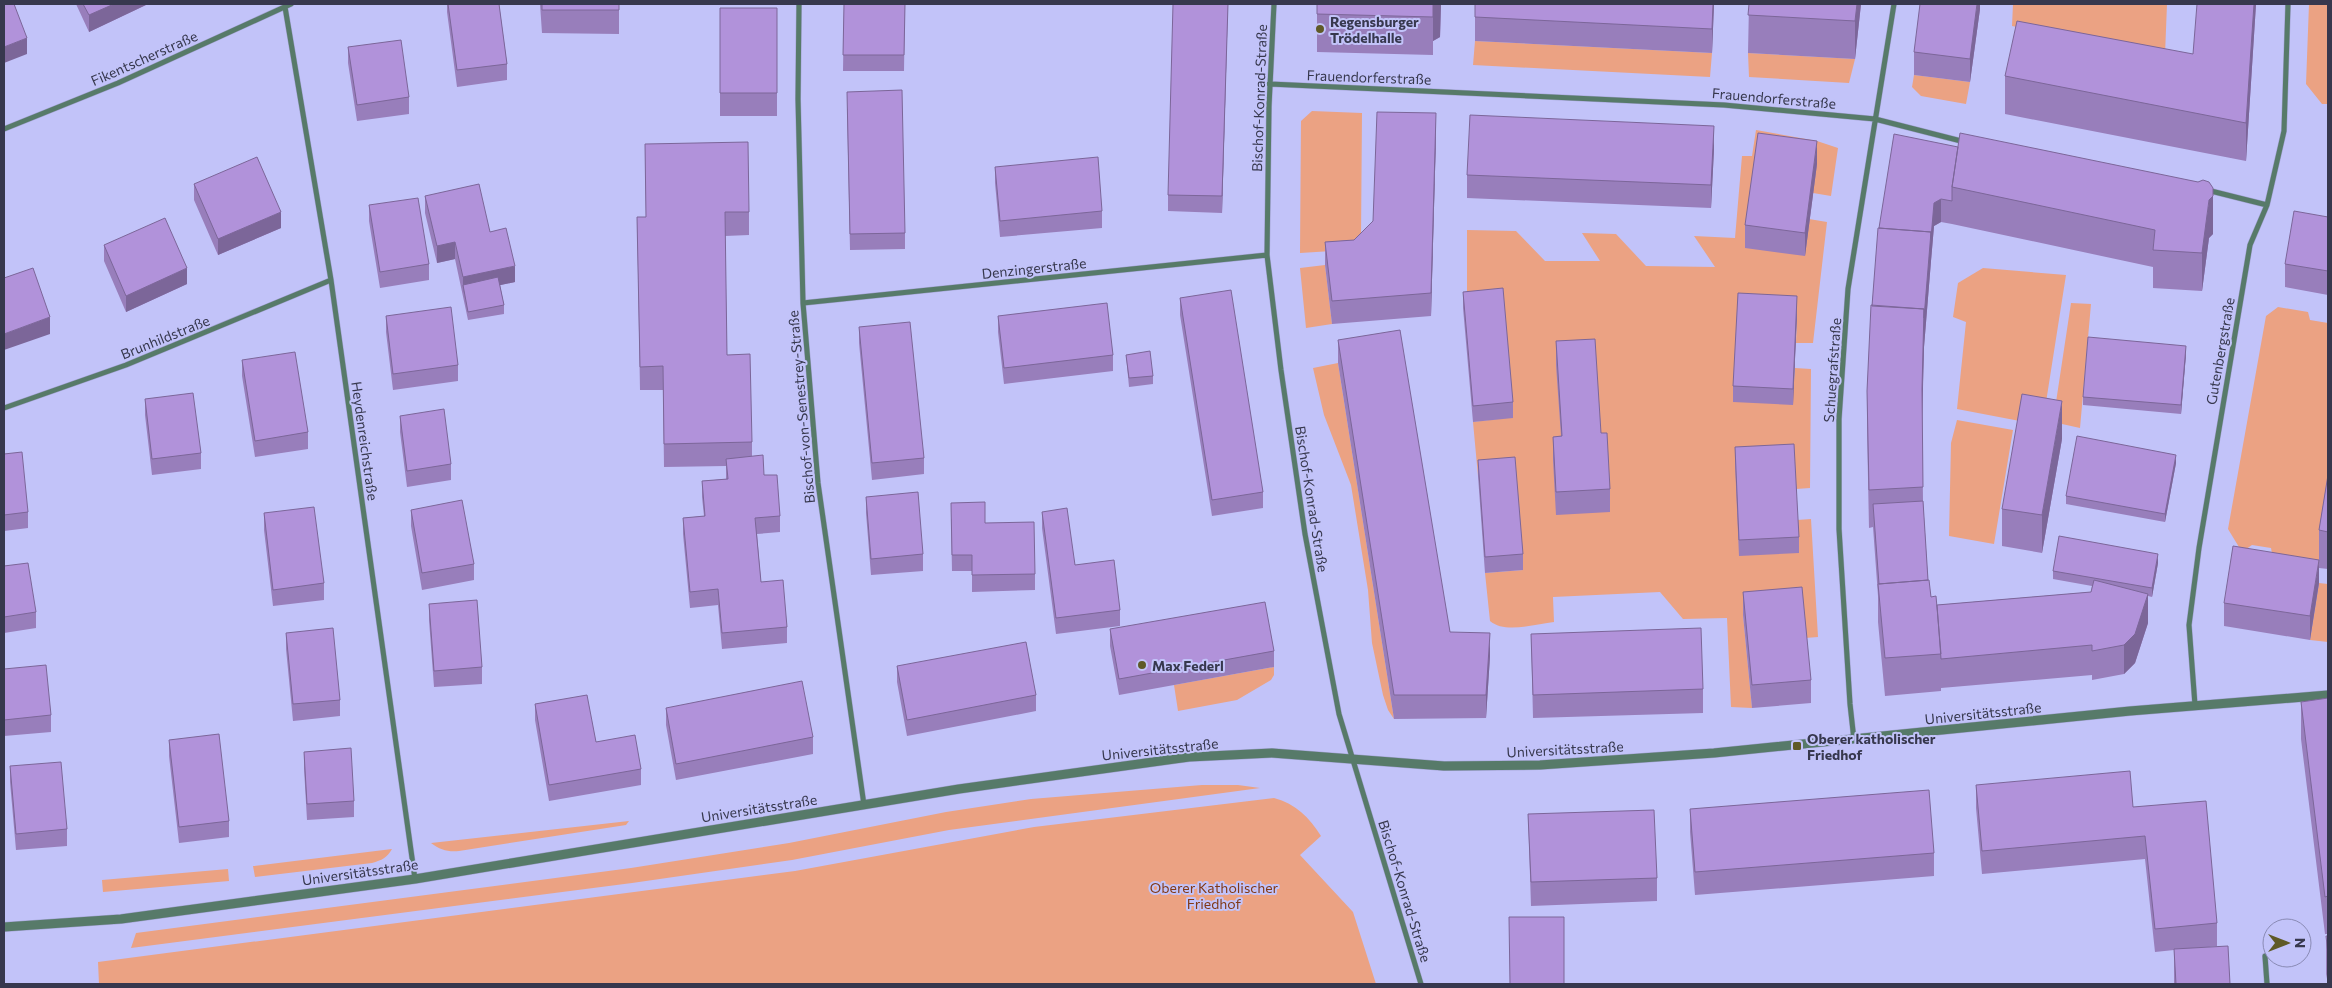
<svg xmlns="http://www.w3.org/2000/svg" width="2332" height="988" viewBox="0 0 2332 988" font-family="Commissioner,sans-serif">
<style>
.green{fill:#eba283}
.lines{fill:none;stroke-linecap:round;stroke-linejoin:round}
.minor-casing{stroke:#a1a2d0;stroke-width:6}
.tertiary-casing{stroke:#a1a2d0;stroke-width:10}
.minor{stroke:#577a69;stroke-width:5}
.tertiary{stroke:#577a69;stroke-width:9}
.wall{fill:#987ebb}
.shaded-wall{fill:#7c6699}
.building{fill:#b192da;stroke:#7c6699}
.poi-dot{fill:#5f5a27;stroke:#c2c3f9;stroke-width:2}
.labels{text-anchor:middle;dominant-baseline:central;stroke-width:4;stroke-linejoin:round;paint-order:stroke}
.poi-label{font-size:14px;font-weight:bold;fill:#37384e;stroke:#c2c3f9;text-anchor:start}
.street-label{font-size:14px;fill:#37384e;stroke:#c2c3f9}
.park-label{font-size:14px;fill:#813916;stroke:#c2c3f9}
</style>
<rect width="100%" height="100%" fill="#c2c3f9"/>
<!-- green -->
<path class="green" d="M2013,4H2167L2165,55L2012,26Z
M2309,4H2328V104H2322L2306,84Z
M1475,41L1712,53L1710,77L1473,65Z
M1748,53L1855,59L1849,83L1749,77Z
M1914,75L1970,82L1966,104L1921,96L1912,87Z
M1312,111L1362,113L1361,239L1348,250L1300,253L1301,121Z
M1756,130L1817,141L1838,148L1831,196L1813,193L1809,219L1827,222L1813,343H1796L1797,313L1792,405L1795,368L1811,369L1810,488L1796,489L1797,520L1811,519L1818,637L1805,638L1743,615L1752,708L1731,707L1727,618L1683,619L1660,592L1553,597L1554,622C1535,624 1505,634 1490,621L1485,573L1523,570L1515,474L1478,476L1473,422L1513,417L1467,307V230L1516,231L1545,261H1600L1582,233L1616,234L1646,266L1715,267L1694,236L1735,238L1742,156H1752Z
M1325,265L1332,324L1306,328L1300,268Z
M1983,268L2066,275L2044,415L2025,422L1957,409L1966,322L1953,317L1958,283Z
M2071,303L2091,304L2080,428L2053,422Z
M2278,307L2308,312L2310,320L2328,323V512L2319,568L2273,559L2271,548L2252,545L2242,552L2228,529L2266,316Z
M1338,363L1394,719L1388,710L1383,695L1372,643L1368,590L1351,485L1324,415L1313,368Z
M1957,420L2013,430L1994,544L1949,536L1951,443Z
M2319,583L2328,584V642L2310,640Z
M1274,667V675L1271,680L1237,700L1178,711L1174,685Z
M1202,785H1238L1260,788L949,830L792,860L632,883L131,948L136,933L631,868L789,843L946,812L1031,799Z
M1274,798C1296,804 1309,817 1321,836L1300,855L1353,912L1376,984H99L98,962L795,871L1034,827Z
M629,821L626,825L459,851C448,852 440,850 431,843Z
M392,849C387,858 382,860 372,863L255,877L253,866Z
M228,869L229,881L103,892L102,880Z"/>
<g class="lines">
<!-- minor casing -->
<g class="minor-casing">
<path id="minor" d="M799,4L798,99L803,303L818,483L864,805
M1274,4L1269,106L1267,255L1281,370L1305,534L1339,714L1421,984
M285,7L331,280L415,879
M1269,84L1724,105L1875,119L1965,142
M4,129L118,83L291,4
M2207,190L2267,205
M803,303L1267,255
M4,408L126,365L331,280
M2195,705L2189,625L2199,548L2250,245L2267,205L2284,131L2288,4
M1854,740L1850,704L1839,529V419L1848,289L1894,4
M2265,956L2267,984"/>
</g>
<!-- tertiary casing -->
<g class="tertiary-casing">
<path id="tertiary" d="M4,927L121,919L415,879L959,789L1189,757L1272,753L1444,766L1540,765L1714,753L2130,711L2328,695"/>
</g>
<!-- minor -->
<use href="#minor" class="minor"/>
<!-- tertiary -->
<use href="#tertiary" class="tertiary"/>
</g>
<!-- wall -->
<path class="wall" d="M76,4H148L89,32Z
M447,4H499L507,64V80L457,87L447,12Z
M540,4H619V34L542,33Z
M844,4H905L904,71H843Z
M1228,4L1222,213L1168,211V195Z
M1441,4L1440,37L1433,41V55L1317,52V14Z
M1714,4L1712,53L1475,41V17Z
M1749,4H1861L1855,59L1748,53Z
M2256,4L2246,161L2005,114V76L2193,54Z
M720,8H777V116H720Z
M1980,9L1970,82L1914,75V52Z
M348,47L409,97V114L357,121L348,63Z
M847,108L905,233V249L850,250Z
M1436,136L1431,316L1332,324L1325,265V242L1354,240L1373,221Z
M645,144L749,212V235L725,236L727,355L752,442V456L764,475L780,516V532L757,534L761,582L787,627V643L722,649L718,605L690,608L683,534V518L704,516L702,497V481L726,479V466L664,467L663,390H640L637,217H646Z
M1958,147L2198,182L2213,234L2209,238L2202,291L2153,288V267L1952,224L1941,222L1934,226L1931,261L1924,347L1922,416L1923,501L1928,580L1931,597L1937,605L2091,592L2092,586L2053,579V571L2158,563L2152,597L2148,596V623L2135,663L2124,674L2092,680V675L1941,688V691L1885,696L1878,622V596L1873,527L1869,528L1867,428V391L1872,306L1879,228Z
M1714,149L1711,208L1467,198V175Z
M1817,164L1805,256L1745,248V225Z
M995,167L1102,211V228L1000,237L995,183Z
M194,184L281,228L218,255L194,200Z
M425,196L490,232L515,282L500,285L504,305V314L468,320L455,259L437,263L425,213Z
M369,205L429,264V280L380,288L369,221Z
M2328,217V295L2285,287V264Z
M104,245L187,284L126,312L104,261Z
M1463,292L1513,402V418L1473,422L1463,308Z
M1180,298L1263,492V508L1212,516L1180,315Z
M1797,313L1793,405L1733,402V386Z
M386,316L458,365V381L393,390L386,332Z
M998,316L1113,355V371L1004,384L998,332Z
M859,327L924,458V474L872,480L859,343Z
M1338,340L1450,632L1490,656L1486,718L1394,719L1338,363Z
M1556,341L1601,433L1610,489V512L1556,515L1553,460V437L1561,436L1556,365Z
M2186,354L2181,414L2083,405V397Z
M1126,355L1153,376V384L1129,387Z
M242,360L308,432V449L255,457L242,376Z
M145,399L201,453V469L152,475L145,415Z
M400,416L451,464V480L407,487L400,432Z
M2062,439L2042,553L2002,546V509Z
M1735,447L1799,537V553L1739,556L1735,463Z
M4,454L28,512V528L4,531Z
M1478,460L1523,554V570L1485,573L1478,476Z
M2176,463L2165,522L2066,504V496Z
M2328,475V569L2319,568V530Z
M866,497L923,554V571L871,575L866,513Z
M411,510L474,564V580L422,590L411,526Z
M1042,512L1075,565L1120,610V626L1056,634L1042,528Z
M264,513L324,583V600L273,606L264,530Z
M951,519L1035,574V590L972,592V571H952Z
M4,566L36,612V628L4,633Z
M2319,583L2310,640L2224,626V603Z
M1743,592L1811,680V703L1752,708L1743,615Z
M429,604L482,667V684L434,687L429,620Z
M1110,629L1274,651V667L1119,695L1110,646Z
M286,633L340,700V716L293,721L286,649Z
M1531,634L1703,689V713L1533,718Z
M897,666L1036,695V711L907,736L897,682Z
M4,669L51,715V732L4,736Z
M2328,698V934H2325L2301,739V702Z
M535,704L596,742L641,769V785L549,801L535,720Z
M666,708L813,737V754L676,780L666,725Z
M169,740L229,821V837L179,843L169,756Z
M304,752L354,801V817L307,820L304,768Z
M10,766L67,829V846L16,850L10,782Z
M1976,785L2133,807L2217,923V946L2201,948L2230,984H2174V950L2155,952L2145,859L1982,874L1976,808Z
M1690,809L1934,853V876L1695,895L1690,832Z
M1528,814L1657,878V901L1531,906Z
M2326,936H2328V984L2326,974Z"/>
<!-- shaded-wall -->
<path class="shaded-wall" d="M114,4H148L89,32V15Z
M1228,4L1222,213V196Z
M1433,4H1441L1440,37L1433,41Z
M1713,4H1714L1712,53V29Z
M1857,4H1861L1855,59V21Z
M1977,4H1980V9L1970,82V59Z
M2254,4H2256L2246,161V123Z
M27,38V54L4,63V47Z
M1436,113V136L1431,316V293Z
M1714,126V149L1711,208V185Z
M1817,141V164L1805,256V233Z
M2213,196V234L2209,238L2202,291V253L2209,200Z
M1941,199V222L1934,226L1931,261L1924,347L1922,427V389L1924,309L1931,232L1934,203Z
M281,212V228L218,255V239Z
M455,242V259L437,263V246Z
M515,266V282L464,293L463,285V277Z
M187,268V284L126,312V296Z
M1797,296V313L1793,405V389Z
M50,317V334L4,350V334Z
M2186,346V354L2181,414V405Z
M2062,401V439L2042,553V515Z
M2176,455V463L2165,522V514Z
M2158,554V563L2152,597V588Z
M2319,560V583L2310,640V616Z
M2148,594V623L2135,663L2124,674V645Z
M1490,633V656L1486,718V695Z"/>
<!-- building -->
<path class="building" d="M4,4H14L27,38L4,47Z
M83,4H114L89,15Z
M448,4H499L507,64L457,70Z
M542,4H619V10H542Z
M844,4H905L904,55H843Z
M1173,4H1228L1222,196L1168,195Z
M1317,4H1433V17L1317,14Z
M1475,4H1713L1712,29L1475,17Z
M1749,4H1857L1855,21L1748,15Z
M1920,4H1977L1970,59L1914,52Z
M2197,4H2254L2246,123L2005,76L2017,21L2193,54Z
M720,8H777V93H720Z
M401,40L409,97L357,105L348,47Z
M902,90L905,233L850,234L847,92Z
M1377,112L1436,113L1431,293L1332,301L1325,242L1354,240L1373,221Z
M1470,115L1714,126L1711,185L1467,175Z
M1758,133L1817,141L1805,233L1745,225Z
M1960,133L2198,182L2203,180L2209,182L2213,188V196L2209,200L2202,253L2153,250L2155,230L1952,187Z
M1894,134L1958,147L1952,187V201L1941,199L1934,203L1931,238V232L1879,228Z
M748,142L749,212H725L727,355L750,354L752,442L664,444L663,366L640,367L637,217H646L645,144Z
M257,157L281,212L218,239L194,184Z
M1098,157L1102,211L1000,221L995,167Z
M479,184L490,232L506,228L515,266L463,277L455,242L437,246L425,196Z
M418,198L429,264L380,272L369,205Z
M2294,211L2328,217V271L2285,264Z
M165,218L187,268L126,296L104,245Z
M1878,228L1931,232L1924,318V309L1872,306Z
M33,268L50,317L4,334V278Z
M498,277L504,305L468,312L463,285Z
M1503,288L1513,402L1473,406L1463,292Z
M1231,290L1263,492L1212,500L1180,298Z
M1738,293L1797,296L1793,389L1733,386Z
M1107,303L1113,355L1004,368L998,316Z
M1871,305L1924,309L1922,389L1923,487L1869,490L1867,391Z
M451,307L458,365L393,374L386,316Z
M910,322L924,458L872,463L859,327Z
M1400,330L1450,632L1490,633L1486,695H1394L1338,340Z
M2088,337L2186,346L2181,405L2083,397Z
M1595,339L1601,433H1607L1610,489L1556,492L1553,437L1562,436L1556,341Z
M1150,351L1153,376L1129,378L1126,355Z
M295,352L308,432L255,441L242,360Z
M193,393L201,453L152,459L145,399Z
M2022,394L2062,401L2042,515L2002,509Z
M444,409L451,464L407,471L400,416Z
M2077,436L2176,455L2165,514L2066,496Z
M1794,444L1799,537L1739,540L1735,447Z
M22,452L28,512L4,515V454Z
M763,455L764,475H777L780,516L755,518L761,582L783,580L787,627L722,633L718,589L690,592L683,518L705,516L702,481L728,479L726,459Z
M1515,457L1523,554L1485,557L1478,460Z
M2328,475V532L2319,530Z
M918,492L923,554L871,559L866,497Z
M462,500L474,564L422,573L411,510Z
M1923,501L1928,580L1879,584L1873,504Z
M985,502V523L1034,522L1035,574L972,575V555H952L951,503Z
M314,507L324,583L273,590L264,513Z
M1067,508L1075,565L1114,560L1120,610L1056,618L1042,512Z
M2059,536L2158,554L2152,588L2053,571Z
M2233,546L2319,560L2310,616L2224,603Z
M28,563L36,612L4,617V566Z
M1929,580L1931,597L1936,596L1941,654L1885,658L1878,584Z
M2094,580L2148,594L2135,634L2124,645L2092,651V645L1941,659L1937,605L2091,592Z
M1802,587L1811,680L1752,685L1743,592Z
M477,600L482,667L434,671L429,604Z
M1265,602L1274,651L1119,679L1110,629Z
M333,628L340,700L293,704L286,633Z
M1701,628L1703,689L1533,695L1531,634Z
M1026,642L1036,695L907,720L897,666Z
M46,665L51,715L4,720V669Z
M802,681L813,737L676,764L666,708Z
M587,695L596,742L635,735L641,769L549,785L535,704Z
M2328,698V896L2325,897L2301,702Z
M219,734L229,821L179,827L169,740Z
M351,748L354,801L307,804L304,752Z
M61,762L67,829L16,834L10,766Z
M2130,771L2133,807L2206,801L2217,923L2155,929L2145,836L1982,851L1976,785Z
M1929,790L1934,853L1695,872L1690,809Z
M1654,810L1657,878L1531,882L1528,814Z
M1509,917H1564V984H1510Z
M2326,936H2328V954Z
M2228,946L2230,984H2176L2174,949Z"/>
<!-- markers -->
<g class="poi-dot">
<circle cx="1320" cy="29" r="5"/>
<circle cx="1142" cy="665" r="5"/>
<rect x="1792" y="741" width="10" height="10" rx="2.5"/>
</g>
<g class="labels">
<!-- poi labels -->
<g class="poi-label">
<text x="1330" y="21">Regensburger<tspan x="1330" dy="16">Trödelhalle</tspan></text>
<text x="1152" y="665">Max Federl</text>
<text x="1807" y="738">Oberer katholischer<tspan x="1807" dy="16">Friedhof</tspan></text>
</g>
<!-- street labels -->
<g class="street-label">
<text transform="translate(144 58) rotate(-24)">Fikentscherstraße</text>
<text transform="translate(1369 77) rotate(2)">Frauendorferstraße</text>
<text transform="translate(1259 98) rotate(-88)">Bischof-Konrad-Straße</text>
<text transform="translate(1774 98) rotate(5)">Frauendorferstraße</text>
<text transform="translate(1034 268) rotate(-6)">Denzingerstraße</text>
<text transform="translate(165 337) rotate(-22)">Brunhildstraße</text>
<text transform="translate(2220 351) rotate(-80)">Gutenbergstraße</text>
<text transform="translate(1832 370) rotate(-86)">Schuegrafstraße</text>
<text transform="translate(801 407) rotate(-95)">Bischof-von-Senestrey-Straße</text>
<text transform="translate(365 441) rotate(82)">Heydenreichstraße</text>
<text transform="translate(1312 499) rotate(81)">Bischof-Konrad-Straße</text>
<text transform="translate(1983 713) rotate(-6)">Universitätsstraße</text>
<text transform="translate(1160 749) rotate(-6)">Universitätsstraße</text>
<text transform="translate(1565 749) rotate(-3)">Universitätsstraße</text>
<text transform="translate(759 808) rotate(-9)">Universitätsstraße</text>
<text transform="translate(360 872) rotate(-8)">Universitätsstraße</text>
<text transform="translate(1405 891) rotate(73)">Bischof-Konrad-Straße</text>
</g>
<!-- park labels -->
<g class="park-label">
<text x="1214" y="887">Oberer Katholischer<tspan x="1214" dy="16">Friedhof</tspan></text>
</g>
</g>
<!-- border -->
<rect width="2332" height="988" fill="none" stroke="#37384e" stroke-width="10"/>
<!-- north arrow -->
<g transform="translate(2287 943) rotate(90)"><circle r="24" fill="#c2c3f9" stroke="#8a8bb5"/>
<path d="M0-4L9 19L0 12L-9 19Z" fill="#5f5a27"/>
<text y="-8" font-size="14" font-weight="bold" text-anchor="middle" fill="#37384e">N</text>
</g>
</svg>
